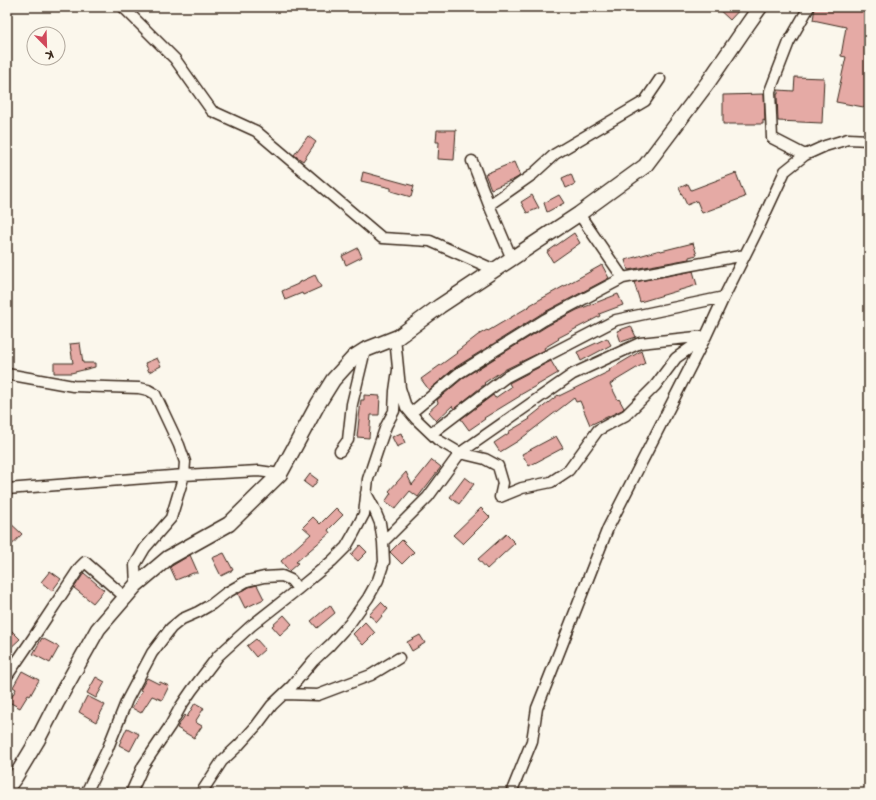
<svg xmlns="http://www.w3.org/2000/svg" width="876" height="800" viewBox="0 0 876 800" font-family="'Shantell Sans',sans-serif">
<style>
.building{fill:#e5aaa5;stroke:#3b2a1e}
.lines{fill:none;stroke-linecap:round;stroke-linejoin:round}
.minor-casing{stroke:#3b2a1e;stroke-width:13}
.secondary-casing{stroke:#3b2a1e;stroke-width:17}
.minor{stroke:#fbf7ec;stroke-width:10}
.secondary{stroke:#fbf7ec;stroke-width:14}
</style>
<rect width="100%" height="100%" fill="#fbf7ec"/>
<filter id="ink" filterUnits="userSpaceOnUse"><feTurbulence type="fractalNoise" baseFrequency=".025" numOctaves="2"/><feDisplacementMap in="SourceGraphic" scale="8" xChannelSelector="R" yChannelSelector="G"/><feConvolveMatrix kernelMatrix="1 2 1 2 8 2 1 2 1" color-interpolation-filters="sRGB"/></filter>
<g filter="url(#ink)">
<!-- building -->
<path class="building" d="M716,7H742L730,20Z
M815,7H869V108L836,102L846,57L841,56L846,27L813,20Z
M795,77L824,78L822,123L778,121L777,94H778V90L794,91Z
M764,94L765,121L763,120V124H723V95Z
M437,130H456L454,160L438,159L439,142H436Z
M308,136L316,142L303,161L294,155Z
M514,162L520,176L515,179L491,189L485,174Z
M363,172L414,186L411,197L391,191V188L361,181Z
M736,173L745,197L702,213L697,201L687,205L679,188L688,184L691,190Z
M571,174L575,184L566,188L562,178Z
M532,195L539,208L527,213L521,202Z
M559,195L564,203L547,212L544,203Z
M574,233L580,243L553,262L547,252Z
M693,243L697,255L689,257V259L628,270L625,260L660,250L661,251Z
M358,248L362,257L346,265L342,256Z
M602,265L609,278L541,314L456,367L429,390L421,379L457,353L456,352L478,335L487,330L488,331L530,306V305Z
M693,271L697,285L640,302L634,282Z
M315,275L321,287L303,295L302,293L285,300L282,291L298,284V283Z
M618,294L623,305L599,314L600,316L558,338L559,339L544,348L545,350L502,371L484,383L485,384L454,409L452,406L436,421L428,412L438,403L437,400L463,378L547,326L577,310Z
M631,326L636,337L621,342L617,331Z
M607,338L611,345L581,361L577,352Z
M80,343L83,363H95V367L71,373H54V363H73L70,344Z
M641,351L645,363L610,384L618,400L619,399L624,408L622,410L590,425L580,401L576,402L574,398L518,441L500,452L494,443L509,433L508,432L530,419L529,418L558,395L559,396L610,371L609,370Z
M157,358L161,366L149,372L145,363Z
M551,361L558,373L541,383L520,395V396L484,418L485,419L469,430L461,419L493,395L495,398L511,387L509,383Z
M364,395L380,396L379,415H371L369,438L357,437L361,400H364Z
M401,433L405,443L397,447L392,437Z
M556,436L563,448L529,466L522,454Z
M432,460L441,467L418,497L410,491L395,509L385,502L391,493L389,491L406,472L412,485Z
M310,474L318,480L312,488L304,482Z
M465,477L474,484L459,504L450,497Z
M336,508L343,515L328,530L330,533L296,562L298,563L289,571L281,561L311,534L303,527L313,517L320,524Z
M481,508L490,517L463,544L453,535Z
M7,520L22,534L7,550Z
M506,534L515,543L487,569L478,559Z
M402,540L414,552L402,564L390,552Z
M360,545L367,552L358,561L351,555Z
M224,553L233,570L221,576L212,558Z
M190,555L198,573H193L176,580L170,567Z
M50,571L61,579L52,591L41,582Z
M84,573L104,590L93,603L74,588Z
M257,585L264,599L245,608L238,594L249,587Z
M381,602L388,609L377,622L369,615Z
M330,605L335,613L317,628L311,621Z
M284,615L292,624L280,635L272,626Z
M365,622L375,633L363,645L353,634Z
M7,626L20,639L7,651Z
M420,635L425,643L412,651L407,642Z
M42,638L59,647L50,663L33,654Z
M256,639L265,649L256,657L247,646Z
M22,671L39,680L30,696L28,695L20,708L9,702L16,689L13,687Z
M96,677L105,682L96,698L87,693Z
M147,678L159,684L160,682L169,686L162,700L152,696L141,713L132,708L142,691L140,690Z
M87,696L105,705L96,722L79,712Z
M195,703L204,708L195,722L202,726L194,738L177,728L185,715L187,717Z
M127,728L139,734L130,751L119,745Z"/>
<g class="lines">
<!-- minor casing -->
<g class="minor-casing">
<path id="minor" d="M123,7L175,59L212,111L256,131L382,238L430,241L495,270
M805,155L772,138L770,91L789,42L809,7
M472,161L489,205L512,259
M489,205L532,175L555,154L645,101L660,79
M579,214L623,278
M395,338L400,388L406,407L416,419L438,440L460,453L485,459L498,466L503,483L500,497L522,488L551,482L569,470L598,430L626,415L655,386L676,358L704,338
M7,374L73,386L139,388L148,390L155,394L179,445L185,462L184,475L171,518L145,548L135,565L136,585
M411,413L459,373L544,320L623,278L745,255
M432,433L506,377L616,320L724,297
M340,451L348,440L352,404L365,350
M7,489L184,475L259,471L280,474
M383,542L428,497L460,453L573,374L640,343L706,336
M7,676L33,638L80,567L85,562L125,597
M284,694L318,695L371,675L399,658
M86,793L107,750L127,700L152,653L171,628L182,619L198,612L212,604L226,593L247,581L264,577L282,576L291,580L298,589
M131,793L143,766L170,726L181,706L192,690L218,656L251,626L298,589L332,561L346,547L354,533L364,514L368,479L379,446L386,426L394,411L395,391L398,370
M201,793L222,761L239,745L257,725L272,705L292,686L313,661L330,645L350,623L368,598L378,580L384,562L383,542L380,523L373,506L366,493
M511,793L532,741L537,708L549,678L608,528L706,336L724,297L759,227L785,171L805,155L825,146L848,139L869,140"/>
</g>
<!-- secondary casing -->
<g class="secondary-casing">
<path id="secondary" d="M7,788L16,776L37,741L57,702L98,629L136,585L168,558L229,524L280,474L318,404L333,380L354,357L365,350L398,337L440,306L579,214L645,166L709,81L748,24L760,7"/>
</g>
<!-- minor -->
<use href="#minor" class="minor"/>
<!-- secondary -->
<use href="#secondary" class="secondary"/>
</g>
</g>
<!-- margin -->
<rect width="876" height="800" fill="none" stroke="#fbf7ec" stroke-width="24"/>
<rect x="12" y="12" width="852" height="776" fill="none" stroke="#3b2a1e" stroke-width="1.5" filter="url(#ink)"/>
<!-- north arrow -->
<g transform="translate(46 46) rotate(157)"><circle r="19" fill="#fbf7ec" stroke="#aea59a"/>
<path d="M0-3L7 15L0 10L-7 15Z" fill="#d1495b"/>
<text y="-6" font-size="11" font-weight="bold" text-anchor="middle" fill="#3b2a1e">K</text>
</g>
</svg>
